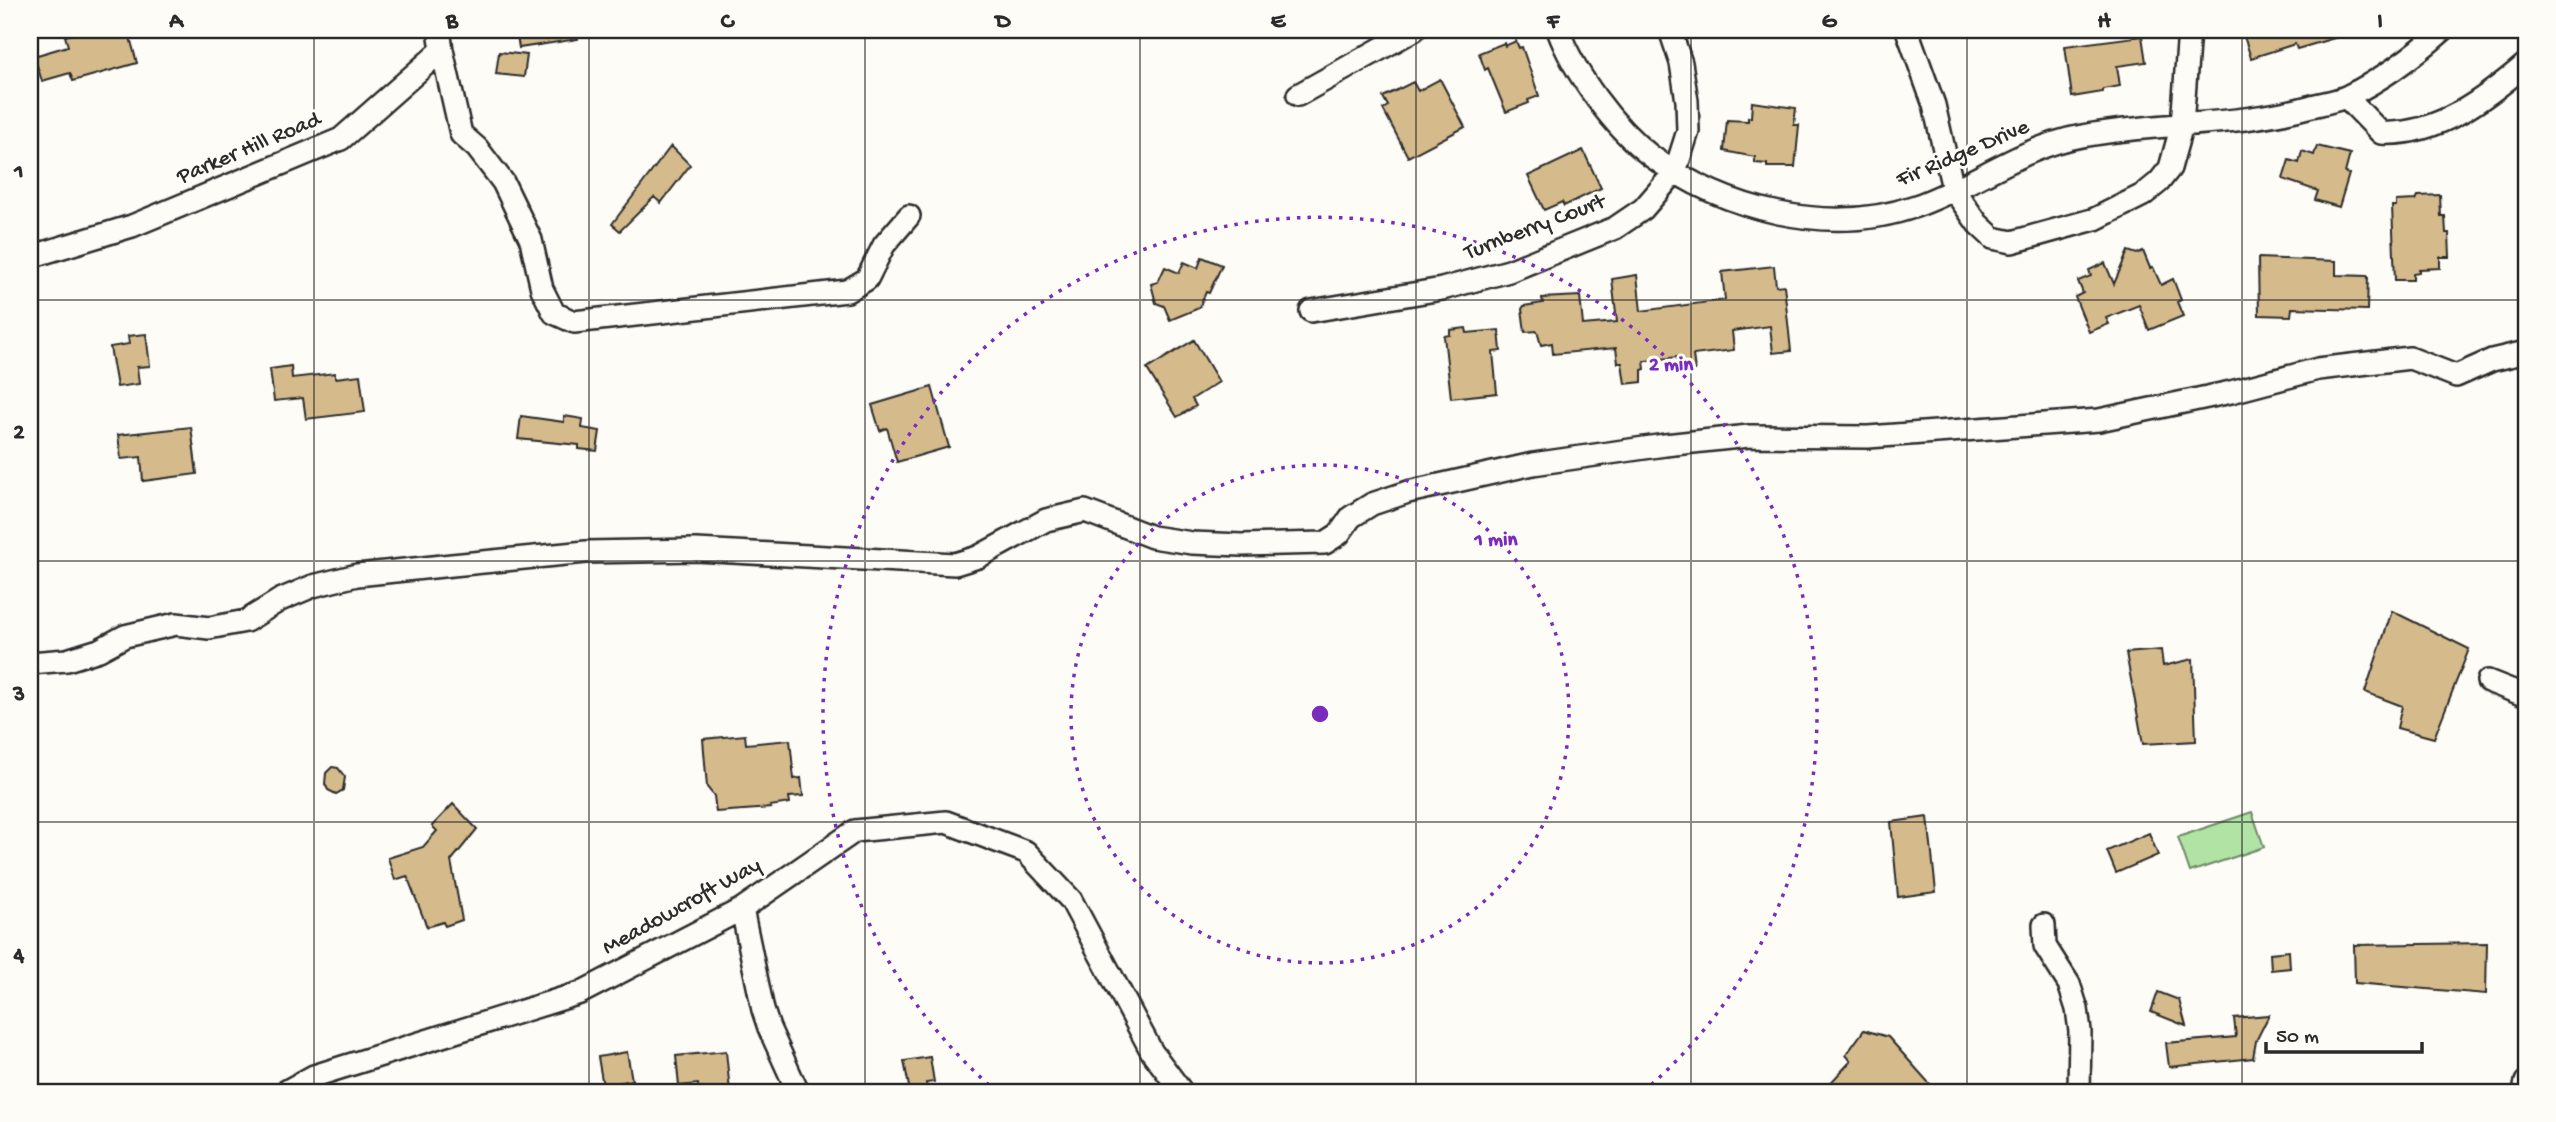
<svg xmlns="http://www.w3.org/2000/svg" width="2556" height="1122" viewBox="0 0 2556 1122" font-family="'Gochi Hand',sans-serif">
<style>
.green{fill:#b1e3a4;stroke:#6e8768;stroke-width:2}
.building{fill:#d5bb8b;stroke:#2b2b2b;stroke-width:2}
.lines{fill:none;stroke-linecap:round;stroke-linejoin:round}
.minor-casing{stroke:#2b2b2b;stroke-width:26}
.minor{stroke:#fdfcf7;stroke-width:21}
.grid{fill:none;stroke:#2b2b2b;stroke-width:2;stroke-opacity:0.55}
.ring{fill:none;stroke:#7b2cbf;stroke-width:3.5;stroke-dasharray:3.5 7}
.labels{text-anchor:middle;dominant-baseline:central;stroke-width:6;stroke-linejoin:round;paint-order:stroke}
.street-label{font-size:23px;fill:#2b2b2b;stroke:#fdfcf7}
.centre{fill:#7b2cbf;stroke:#fdfcf7;stroke-width:3.5}
.ring-label{font-size:21px;text-anchor:middle;font-weight:bold;fill:#7b2cbf;stroke:#fdfcf7;stroke-width:6;stroke-linejoin:round;paint-order:stroke}
.neatline{fill:none;stroke:#2b2b2b;stroke-width:2.5}
.grid-label{font-size:23px;text-anchor:middle;font-weight:bold;fill:#2b2b2b}
</style>
<rect width="100%" height="100%" fill="#fdfcf7"/>
<filter id="ink" filterUnits="userSpaceOnUse"><feTurbulence type="fractalNoise" baseFrequency=".0143" numOctaves="2"/><feDisplacementMap in="SourceGraphic" scale="14" xChannelSelector="R" yChannelSelector="G"/><feConvolveMatrix kernelMatrix="1 2 1 2 8 2 1 2 1" color-interpolation-filters="sRGB"/></filter>
<g filter="url(#ink)">
<!-- green -->
<path class="green" d="M2252,812L2264,847L2190,872L2178,837Z"/>
<!-- building -->
<path class="building" d="M88,30H128L137,63L73,81L70,73L42,81L34,56L68,46L65,36Z
M516,30H577L578,39L519,48Z
M2242,30H2347L2348,34L2297,49L2295,44L2251,58Z
M2142,36L2146,62L2117,66L2120,86L2103,89V92L2072,97L2065,46Z
M1516,41L1519,48L1522,47L1539,96L1528,100L1529,103L1506,112L1488,68L1485,70L1479,53L1504,43L1505,46Z
M499,52L527,55L524,77L496,74Z
M1440,79L1465,127L1408,157L1383,109L1388,106L1383,97L1413,82L1418,91Z
M1752,102L1796,108L1794,125H1799L1795,167H1767V164L1755,163V157L1724,151L1727,120L1748,121V117L1751,118Z
M671,146L690,165L661,203L654,197L620,231L612,224Z
M2317,146L2350,154L2345,173L2349,174L2339,207L2315,200L2318,191L2283,179L2289,160L2299,163L2302,151L2314,155Z
M1583,150L1601,188L1564,206L1562,202L1544,210L1528,176Z
M2440,195L2441,216H2445L2446,233H2449L2450,257H2440V268L2419,269V272L2413,273V280H2395L2392,206H2396V201L2416,200L2418,196Z
M2128,251L2137,254L2143,251L2150,268L2153,267L2161,285L2173,279L2181,300L2177,302L2183,316L2149,330L2139,305L2106,318L2109,324L2089,332L2075,297L2083,293L2078,281L2091,276L2089,270L2105,263L2114,284Z
M1202,257L1222,265L1209,293L1206,292L1199,308L1170,320L1164,306L1156,303L1151,284L1158,282L1165,267L1179,273L1184,262L1198,268Z
M2258,258L2336,261V275L2368,276L2367,310L2292,308L2291,316L2259,315Z
M1774,266L1776,286L1784,285L1791,351L1773,353L1770,326L1732,331L1734,350L1693,355L1695,370L1679,372L1677,357L1644,361L1645,369L1642,370V382L1625,384L1622,363H1618L1616,348L1553,354L1552,343L1541,345L1537,331L1525,332L1522,309L1524,306L1543,303L1542,298L1580,296L1583,325L1617,322L1612,279L1637,275L1641,311L1725,300L1722,272Z
M1466,328L1467,333L1499,330L1501,351L1493,352L1497,393L1451,398L1444,336L1450,335V330Z
M146,334L150,366L137,367L139,384L117,387L110,347L129,344L128,336Z
M1194,340L1219,382L1192,399L1196,406L1177,417L1147,369Z
M291,366L292,378L335,373V378L360,375L365,412L306,419L303,398L274,401L270,369Z
M932,387L949,447L897,462L887,428L880,431L872,405Z
M521,416L564,422V416L583,419L582,428L600,431L597,451L579,449V445L518,439Z
M191,427L197,474L143,481L141,457L121,459L118,435Z
M2392,611L2469,649L2434,738L2397,728L2402,706L2365,692Z
M2161,650L2163,666L2193,659L2196,741L2143,744L2126,653Z
M745,735L746,744L790,740L794,779L801,778L803,796L789,797L790,803L770,806L771,808L716,812L714,796L707,787L703,739Z
M332,767L338,768L345,777L343,790L336,794L328,790L325,784L326,773Z
M453,804L477,829L451,861L462,920L445,926L443,922L427,927L407,876L395,880L388,858L423,847L437,831L432,826Z
M1928,817L1936,892L1898,897L1891,822Z
M2149,833L2158,855L2116,873L2107,851Z
M2487,943L2486,994L2355,983L2354,945Z
M2289,951L2290,968L2271,970L2270,953Z
M2158,992L2179,1000L2186,1026L2151,1012Z
M2269,1015L2256,1041L2253,1058L2169,1067L2166,1043L2236,1037L2234,1018Z
M1864,1030L1888,1037L1937,1092H1822L1851,1061L1846,1055Z
M726,1051L730,1092H699L698,1084L679,1086L676,1056Z
M627,1052L632,1080L603,1086L598,1057Z
M930,1057L934,1082L926,1083L928,1092H910L904,1061Z"/>
<g class="lines">
<!-- minor casing -->
<g class="minor-casing">
<path id="minor" d="M1558,30C1574,73 1614,128 1651,156C1724,210 1829,237 1916,206C1973,186 2021,147 2082,136C2158,122 2237,127 2312,106C2324,103 2337,101 2348,96C2383,79 2414,56 2443,30
M1907,30L1934,105L1953,189L1978,224L1993,238L2012,242L2095,219L2143,195L2159,182L2170,168L2182,125L2189,30
M442,50L461,134L477,148L503,182L531,240L542,289L554,313L574,322L847,291L867,279L884,245L909,216
M1298,95L1414,30
M2346,97L2381,133C2437,136 2485,99 2526,64
M30,257L132,226L341,139L442,50L439,30
M1311,311L1442,289L1509,271L1615,228L1643,209L1675,172L1688,131L1687,101L1681,63L1670,30
M30,663L67,660L99,650L125,636L176,624L209,628L246,621L280,600L313,586L357,575L452,565L586,552L696,550L955,564L978,557L1046,520L1085,511L1152,537L1192,543L1242,545L1325,543L1339,534L1351,517L1372,504L1408,492L1533,464L1665,445L1749,436L1868,437L2099,420L2231,392L2318,369L2410,358L2456,376L2492,360L2526,352
M2488,681L2526,696
M742,909L763,1010L769,1028L798,1092
M2044,925L2045,946L2069,984L2077,1009L2080,1031L2079,1092
M285,1092L314,1076L580,993L742,909L855,831L946,822L1026,852L1071,900L1152,1052L1182,1092
M2524,1092L2526,1082"/>
</g>
<!-- minor -->
<use href="#minor" class="minor"/>
</g>
</g>
<!-- grid -->
<path class="grid" d="M314,30V1092M589,30V1092M865,30V1092M1140,30V1092M1416,30V1092M1691,30V1092M1967,30V1092M2242,30V1092M30,300H2526M30,561H2526M30,822H2526"/>
<!-- distance rings -->
<g class="ring">
<circle cx="1320" cy="714" r="249"/>
<path d="M997 1092A497 497 0 1 1 1643 1092"/>
</g>
<g class="labels">
<!-- street labels -->
<g class="street-label">
<text transform="translate(249 149) rotate(-23)">Parker Hill Road</text>
<text transform="translate(1963 154) rotate(-23)">Fir Ridge Drive</text>
<text transform="translate(1535 228) rotate(-21)">Turnberry Court</text>
<text transform="translate(682 907) rotate(-29)">Meadowcroft Way</text>
</g>
</g>
<circle cx="1320" cy="714" r="10" class="centre"/>
<g class="ring-label">
<text x="1671" y="370">2 min</text>
<text x="1496" y="545">1 min</text>
</g>
<!-- margin -->
<rect width="2556" height="1122" fill="none" stroke="#fdfcf7" stroke-width="77"/>
<!-- scale -->
<path d="M2266 1042v10h156v-10" fill="none" stroke="#2b2b2b" stroke-width="3.5"/>
<text x="2276" y="1042" font-size="21" fill="#2b2b2b" stroke="#fdfcf7" stroke-width="5" paint-order="stroke">50 m</text>
<rect x="38" y="38" width="2480" height="1046" class="neatline"/>
<g class="grid-label">
<text x="176" y="27">A</text>
<text x="452" y="27">B</text>
<text x="727" y="27">C</text>
<text x="1003" y="27">D</text>
<text x="1278" y="27">E</text>
<text x="1553" y="27">F</text>
<text x="1829" y="27">G</text>
<text x="2104" y="27">H</text>
<text x="2380" y="27">I</text>
<text x="19" y="177">1</text>
<text x="19" y="438">2</text>
<text x="19" y="700">3</text>
<text x="19" y="961">4</text>
</g>
</svg>
